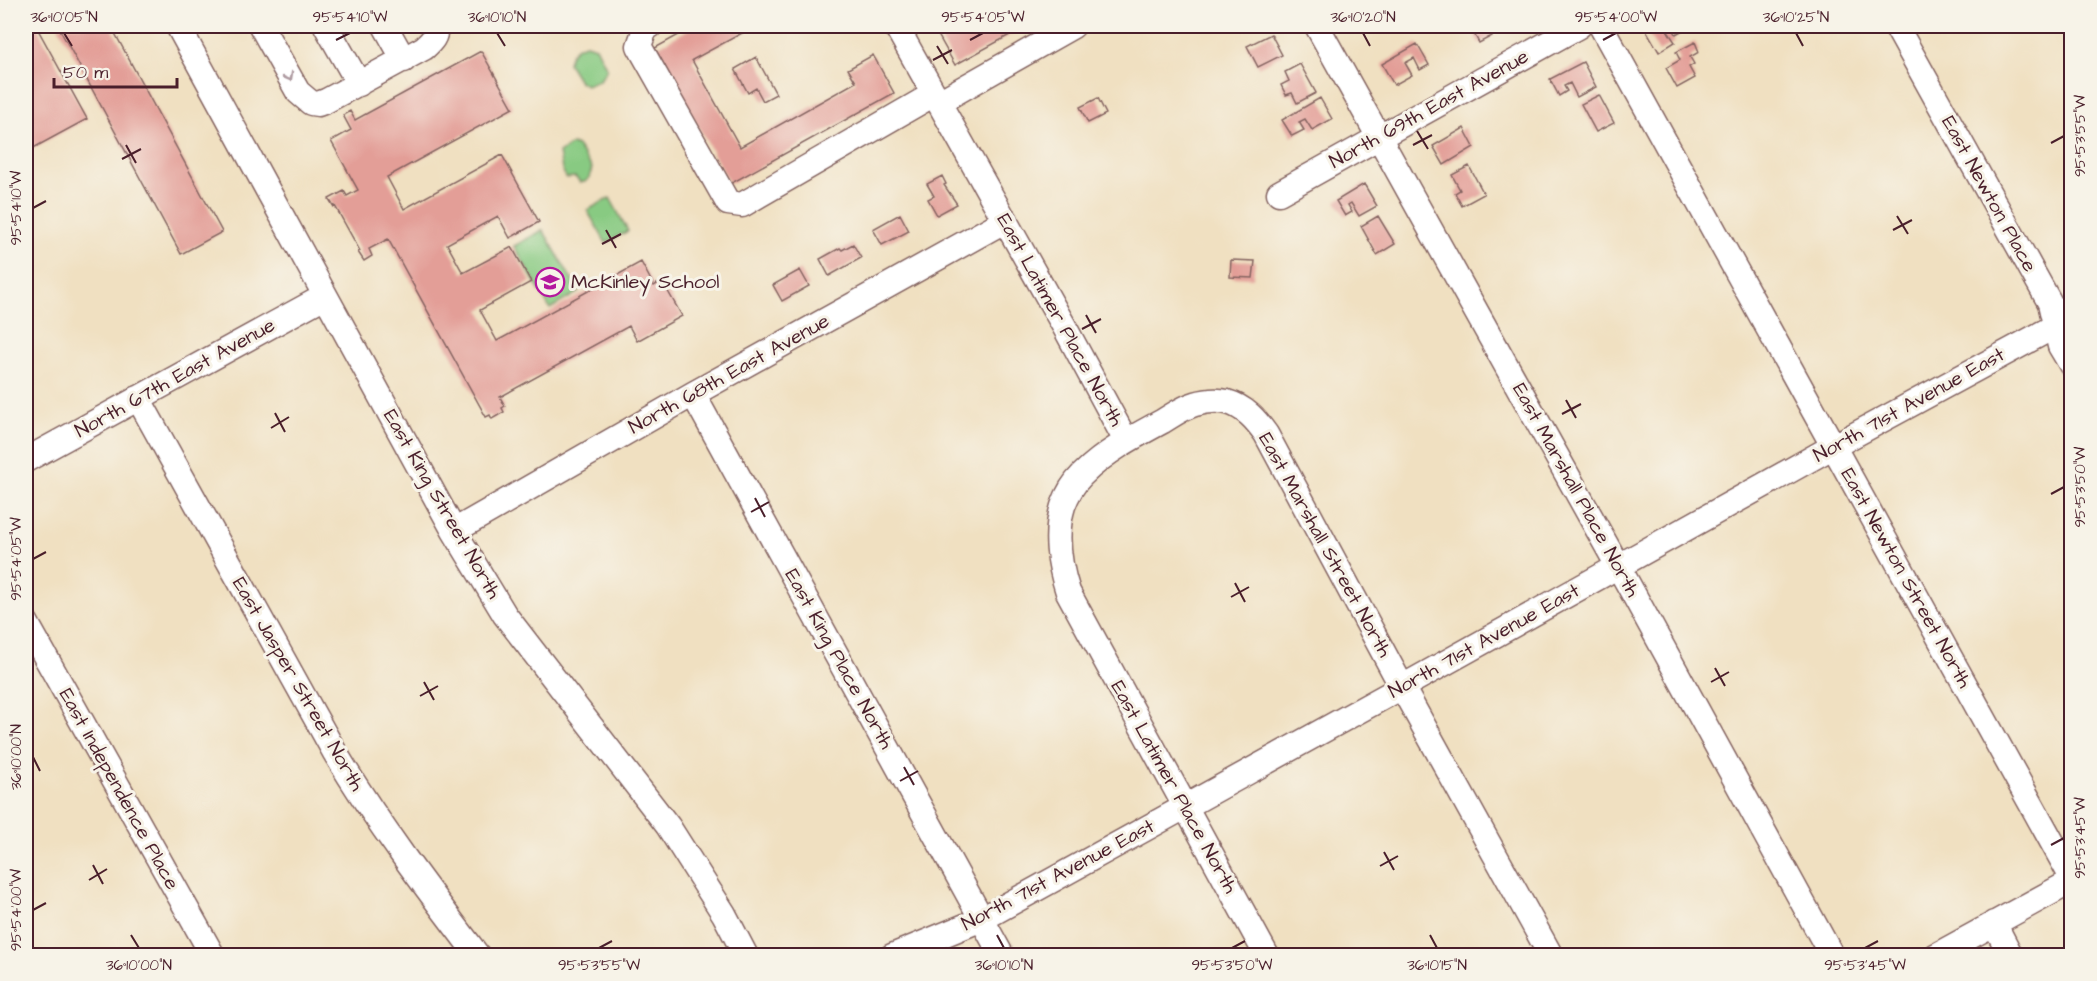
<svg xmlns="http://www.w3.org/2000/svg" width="2097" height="981" viewBox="0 0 2097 981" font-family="'Architects Daughter',sans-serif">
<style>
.green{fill:#88ca82;stroke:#697456;stroke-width:1.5}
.building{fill:#e39e97}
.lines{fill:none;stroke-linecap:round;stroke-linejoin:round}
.minor-casing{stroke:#846360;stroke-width:27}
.minor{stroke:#fff;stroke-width:24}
.oneway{stroke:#ae9aa0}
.ticks{fill:none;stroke:#4a1f2b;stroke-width:2}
.labels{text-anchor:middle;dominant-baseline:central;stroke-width:6;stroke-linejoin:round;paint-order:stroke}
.street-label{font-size:20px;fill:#4a1f2b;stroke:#f7f3e8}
.poi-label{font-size:20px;fill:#4a1f2b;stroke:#f7f3e8;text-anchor:start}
.neatline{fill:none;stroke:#4a1f2b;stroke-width:2}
.ticks-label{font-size:15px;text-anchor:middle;fill:#4a1f2b}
</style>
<rect width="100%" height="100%" fill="#f7f3e8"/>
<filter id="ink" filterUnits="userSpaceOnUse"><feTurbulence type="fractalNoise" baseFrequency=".0167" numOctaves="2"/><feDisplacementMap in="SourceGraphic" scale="12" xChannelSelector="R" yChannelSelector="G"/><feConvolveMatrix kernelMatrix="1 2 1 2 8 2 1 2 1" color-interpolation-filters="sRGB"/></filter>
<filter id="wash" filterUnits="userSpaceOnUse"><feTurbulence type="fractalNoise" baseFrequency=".008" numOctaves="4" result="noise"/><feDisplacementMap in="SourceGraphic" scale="24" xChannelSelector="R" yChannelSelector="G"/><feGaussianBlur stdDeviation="1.35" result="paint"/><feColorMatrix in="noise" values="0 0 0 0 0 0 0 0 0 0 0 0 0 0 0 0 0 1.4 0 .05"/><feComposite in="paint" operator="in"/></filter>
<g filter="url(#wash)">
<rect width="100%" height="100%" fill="#f0e0c1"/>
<!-- green -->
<path class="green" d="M586,44L596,47L607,69L600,80L586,85L579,81L568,63C570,52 575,46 586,44Z
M572,144L577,146L592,168L589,178L585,182H580L575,177L566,178L562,169L559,153Z
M610,198L628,231L606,243L587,210Z
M543,230L579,292L550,309L514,246Z"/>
<g id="blocks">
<!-- building -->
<path class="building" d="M26,26H36L87,119L26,152Z
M58,26H111L222,232L181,254Z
M695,26H755L692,60L740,147L856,82L848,69L873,55L894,93L730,184L655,48Z
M933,26H1026L955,65Z
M1470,26H1487L1492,36L1479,43Z
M1650,26H1682L1685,29L1676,34L1672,27L1667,30L1675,42L1659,52L1645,28Z
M1271,34L1282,55L1258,67L1247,46Z
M1695,42L1699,52L1690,57L1694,64L1689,67L1695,78L1677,88L1666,68L1680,60L1676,52Z
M1417,44L1429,65L1420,70L1414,58L1405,63L1412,75L1394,85L1382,64Z
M481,51L513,108L387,177L404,209L502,155L539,222L510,238L498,216L447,244L463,273L512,247L531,282L480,310L497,341L641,262L654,286L662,281L682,316L637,341L629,326L500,397L505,406L502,408L504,412L492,419L490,415L486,417L388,239L369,249L372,256L364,261L358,252L360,251L335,206L334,207L329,199L344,191L347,196L358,190L331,141L351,130L343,115L350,111L355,120Z
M756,57L776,94L763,101L756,88L748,93L735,69Z
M1583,62L1596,87L1577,97L1570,83L1564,86L1567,91L1559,96L1550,79Z
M1300,64L1316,93L1297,103L1292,93L1286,95L1281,85L1289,81L1285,72Z
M1599,95L1614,123L1596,132L1581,104Z
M1098,98L1106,114L1088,123L1080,107Z
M1320,98L1332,119L1312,130L1305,119L1299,122L1304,130L1292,136L1282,120Z
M1464,128L1474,147L1444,165L1433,146Z
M1469,166L1484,194L1462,206L1455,193L1460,190L1452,175Z
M942,176L946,184L944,185L957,204L937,215L928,199L934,196L927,184Z
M1364,184L1377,206L1359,216L1351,203L1348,205L1352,212L1345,216L1336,201Z
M900,214L909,231L882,245L873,229Z
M1378,216L1395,244L1377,255L1361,226Z
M853,244L861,258L829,276L820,259L840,248L842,250Z
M1231,260L1255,261L1253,278L1230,277Z
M800,270L809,286L782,301L773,285Z"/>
</g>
</g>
<g filter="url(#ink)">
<use href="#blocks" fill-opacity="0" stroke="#846360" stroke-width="1.5"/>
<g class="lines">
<!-- minor casing -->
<g class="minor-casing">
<path id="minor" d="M178,26L454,531L505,615L668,826L724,914L746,956
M261,26L298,92L311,103L318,104L326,101L424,48C432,41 436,37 436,26
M326,26L359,84
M385,26L404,60
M650,26L645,29L639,46L728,203L742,205L934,94
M896,26L1064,326L1126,441
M1317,26L1628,584L1832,956
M1601,26L2072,878
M1896,26L2050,303L2060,346L2072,366
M939,102L1073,26
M1279,193L1579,26
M693,394L1002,956
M138,398L334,751C377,823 427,889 478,956
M26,460L325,296
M454,531L693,394L1006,220
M26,622L213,956
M1994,923L2011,956
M892,956L982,919L1402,687L1834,446L2072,317
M1267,956L1068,592C1059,564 1054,535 1063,506C1067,495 1074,483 1082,475C1105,452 1135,436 1163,421C1173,415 1184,407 1195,404C1205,401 1218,400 1227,402C1245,407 1256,420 1266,434L1402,687L1551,956
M1935,956L2072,881"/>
</g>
<!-- minor -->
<use href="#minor" class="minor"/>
</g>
<!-- one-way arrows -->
<defs><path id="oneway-chevron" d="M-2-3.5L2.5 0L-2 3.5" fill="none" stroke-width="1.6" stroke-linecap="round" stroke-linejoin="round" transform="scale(1.5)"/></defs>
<use class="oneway" href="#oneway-chevron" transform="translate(289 77) rotate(61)"/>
</g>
<!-- ticks -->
<path class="ticks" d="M64,33L72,46M497,33L505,46M1363,33L1370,46M1796,33L1803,46M336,40L350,33M970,40L983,33M1603,40L1616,33M937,46L948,64M933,60L952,50M1417,131L1428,149M2051,143L2064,136M126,145L136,163M1413,145L1432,135M122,159L141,149M33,208L46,201M1897,216L1908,234M606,230L616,248M1893,230L1912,220M602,244L621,234M1086,315L1096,333M1082,329L1101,319M1566,400L1576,418M275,413L285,432M1562,414L1581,404M271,428L289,417M2051,494L2064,487M755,498L765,517M751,512L769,502M33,559L46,552M1235,583L1245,602M1231,597L1249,587M1715,668L1725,686M424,682L434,700M1711,682L1729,672M420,696L438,686M33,757L40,771M904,767L914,785M900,781L918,771M2051,845L2064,838M1384,852L1394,870M93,865L103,884M1380,866L1398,856M89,880L107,869M33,910L46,903M131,935L139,948M997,935L1004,948M1430,935L1437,948M599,948L612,941M1232,948L1245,941M1865,948L1878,941"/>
<!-- icons -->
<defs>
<g id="school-ring" transform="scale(1.5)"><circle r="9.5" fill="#f7f3e8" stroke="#b5179e" stroke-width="1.5"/><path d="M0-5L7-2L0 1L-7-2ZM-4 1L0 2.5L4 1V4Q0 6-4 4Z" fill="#b5179e"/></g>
</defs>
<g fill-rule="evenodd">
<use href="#school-ring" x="550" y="282"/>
</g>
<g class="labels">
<!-- street labels -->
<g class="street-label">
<text transform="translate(1429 109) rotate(-29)">North 69th East Avenue</text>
<text transform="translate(1989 194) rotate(61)">East Newton Place</text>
<text transform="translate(1060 320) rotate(61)">East Latimer Place North</text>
<text transform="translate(729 374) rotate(-29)">North 68th East Avenue</text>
<text transform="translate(175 378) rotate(-29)">North 67th East Avenue</text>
<text transform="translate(1909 405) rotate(-29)">North 71st Avenue East</text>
<text transform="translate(1576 490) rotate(61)">East Marshall Place North</text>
<text transform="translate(442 504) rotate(60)">East King Street North</text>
<text transform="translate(1325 545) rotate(61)">East Marshall Street North</text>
<text transform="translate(1906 578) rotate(61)">East Newton Street North</text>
<text transform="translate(1484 641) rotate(-29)">North 71st Avenue East</text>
<text transform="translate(839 659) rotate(61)">East King Place North</text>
<text transform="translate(298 684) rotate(60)">East Jasper Street North</text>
<text transform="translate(1174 787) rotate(61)">East Latimer Place North</text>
<text transform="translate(119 789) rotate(61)">East Independence Place</text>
<text transform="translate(1058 875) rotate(-28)">North 71st Avenue East</text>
</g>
<!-- poi labels -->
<g class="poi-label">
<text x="571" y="282">McKinley School</text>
</g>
</g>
<!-- margin -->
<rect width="2097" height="981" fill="none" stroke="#f7f3e8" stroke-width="66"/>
<!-- scale -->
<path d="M54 78v9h123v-9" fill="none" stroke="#4a1f2b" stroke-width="3"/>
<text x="63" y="78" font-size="18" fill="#4a1f2b" stroke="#f7f3e8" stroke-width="4.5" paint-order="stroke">50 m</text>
<rect x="33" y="33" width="2031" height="915" class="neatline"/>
<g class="ticks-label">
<text x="64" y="22">36°10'05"N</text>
<text x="350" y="22">95°54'10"W</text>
<text x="497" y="22">36°10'10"N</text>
<text x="983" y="22">95°54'05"W</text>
<text x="1363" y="22">36°10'20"N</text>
<text x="1616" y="22">95°54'00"W</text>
<text x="1796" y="22">36°10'25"N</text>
<text transform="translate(2080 136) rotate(-90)" y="5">95°53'55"W</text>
<text transform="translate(16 208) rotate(-90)" y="5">95°54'10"W</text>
<text transform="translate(2080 487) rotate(-90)" y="5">95°53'50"W</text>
<text transform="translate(16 559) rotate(-90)" y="5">95°54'05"W</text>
<text transform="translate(16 757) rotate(-90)" y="5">36°10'00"N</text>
<text transform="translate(2080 838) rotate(-90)" y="5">95°53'45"W</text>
<text transform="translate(16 910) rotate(-90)" y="5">95°54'00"W</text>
<text x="139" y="970">36°10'00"N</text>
<text x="599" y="970">95°53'55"W</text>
<text x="1004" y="970">36°10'10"N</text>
<text x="1232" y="970">95°53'50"W</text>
<text x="1437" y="970">36°10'15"N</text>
<text x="1865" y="970">95°53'45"W</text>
</g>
</svg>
